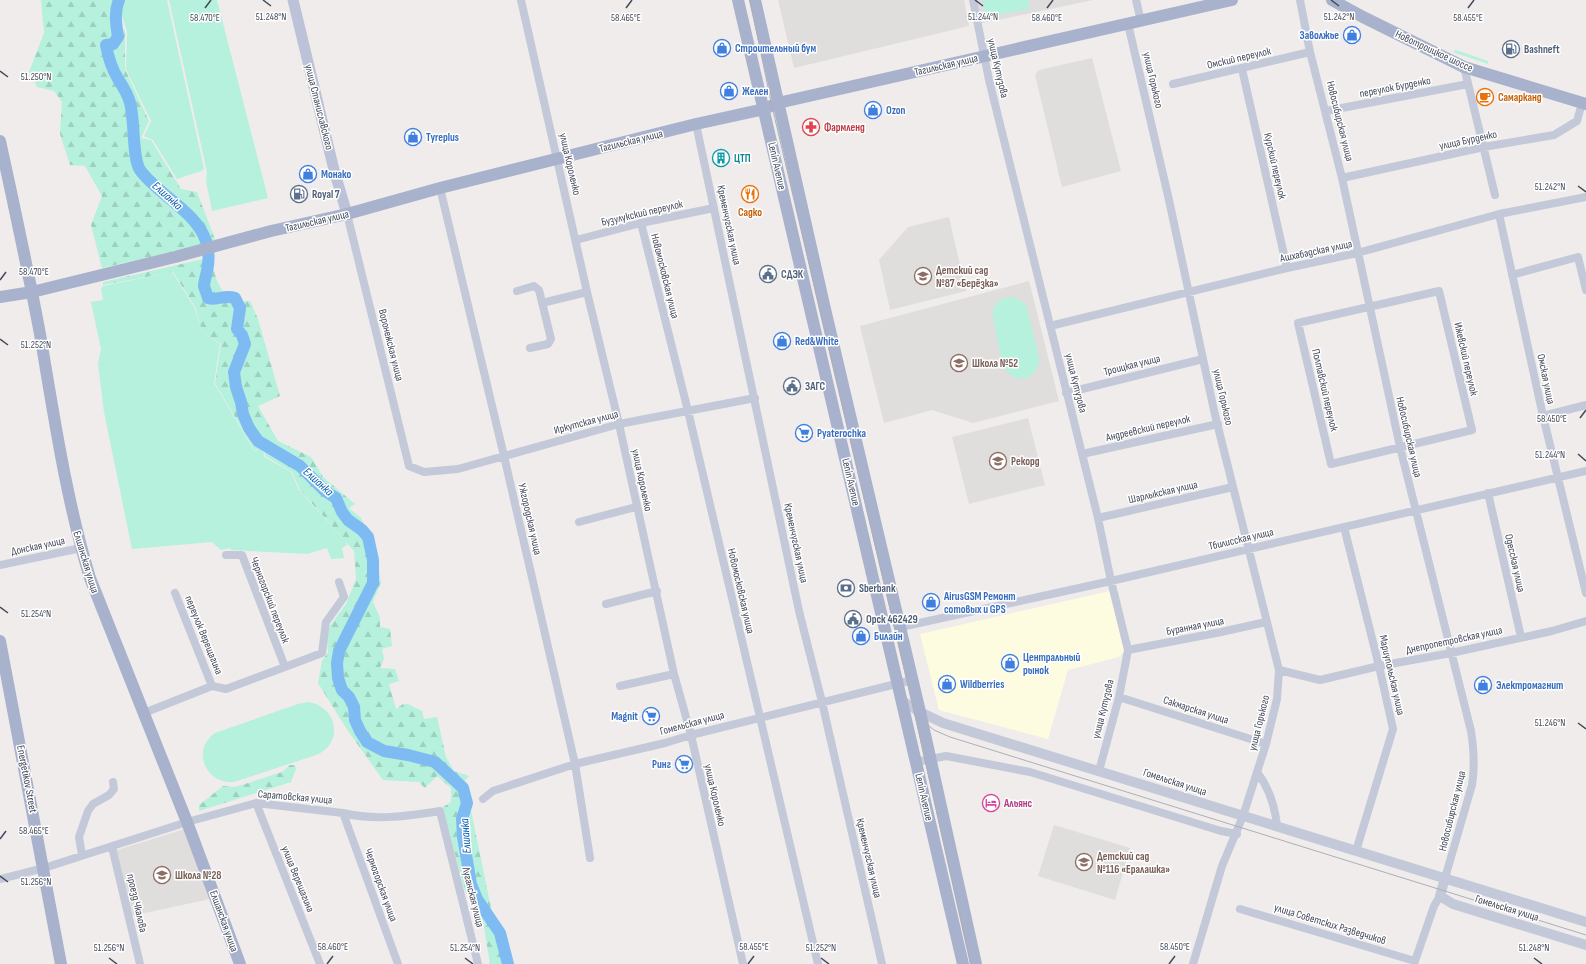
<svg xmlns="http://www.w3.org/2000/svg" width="1586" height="964" viewBox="0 0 1586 964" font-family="'Sofia Sans Condensed',sans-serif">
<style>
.commercial{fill:#fdfce1}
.education{fill:#e0dddd}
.grass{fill:url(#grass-tufts)}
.forest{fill:url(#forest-firs)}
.garden{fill:#b5f1dc}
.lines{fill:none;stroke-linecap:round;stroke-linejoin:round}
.river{stroke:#7ebbf2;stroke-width:12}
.minor{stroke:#c3c9d8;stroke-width:8}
.tertiary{stroke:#c3c9d8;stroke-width:10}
.secondary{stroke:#bcc2d7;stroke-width:11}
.primary{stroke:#a9b2cd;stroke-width:12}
.tram{stroke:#adaeb7;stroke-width:1}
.ticks{fill:none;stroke:#43495a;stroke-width:1.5}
.labels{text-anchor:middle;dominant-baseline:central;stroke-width:3;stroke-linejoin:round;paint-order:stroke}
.shop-label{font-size:11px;font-weight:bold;fill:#366cbe;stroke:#fff;text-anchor:start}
.service-label{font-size:11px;font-weight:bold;fill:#4e5e75;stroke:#fff;text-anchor:start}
.street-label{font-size:11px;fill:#43495a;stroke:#fff}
.food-label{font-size:11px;font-weight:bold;fill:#c56008;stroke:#fff;text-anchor:start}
.health-label{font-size:11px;font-weight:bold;fill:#be3a42;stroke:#fff;text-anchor:start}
.culture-label{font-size:11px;font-weight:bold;fill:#0d838f;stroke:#fff;text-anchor:start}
.education-label{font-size:11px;font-weight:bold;fill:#785e54;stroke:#fff;text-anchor:start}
.hotel-label{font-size:11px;font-weight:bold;fill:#b23c85;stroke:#fff;text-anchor:start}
.water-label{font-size:12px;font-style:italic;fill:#025dae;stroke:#fff}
.ticks-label{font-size:10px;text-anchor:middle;fill:#43495a;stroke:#fff;stroke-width:3;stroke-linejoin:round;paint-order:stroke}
</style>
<defs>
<pattern id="grass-tufts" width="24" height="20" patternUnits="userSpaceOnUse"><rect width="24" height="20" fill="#b5f1dc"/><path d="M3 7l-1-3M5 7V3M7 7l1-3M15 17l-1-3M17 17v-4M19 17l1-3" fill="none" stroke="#9dd0bf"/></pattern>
<pattern id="forest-firs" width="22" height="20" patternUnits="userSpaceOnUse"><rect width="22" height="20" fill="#b5f1dc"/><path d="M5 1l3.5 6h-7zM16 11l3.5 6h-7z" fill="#9dd0bf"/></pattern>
</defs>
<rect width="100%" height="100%" fill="#efeceb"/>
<!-- commercial -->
<path class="commercial" d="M1110,591L1125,650L1119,657L1068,670L1048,739L939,710L920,634Z"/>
<!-- education -->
<path class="education" d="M778,0H964L969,26L794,68Z
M974,0H1093L979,24Z
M1092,58L1121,171L1062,187L1035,75L1039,70Z
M949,217L966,291L890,310L879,260L908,227Z
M1029,281L1059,401L973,423L932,410L884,423L860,326Z
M1028,418L1045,485L969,504L952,437Z
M1054,825L1130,848L1115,900L1038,876Z
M185,829L210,899L131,916L117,850Z"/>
<!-- grass -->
<path class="grass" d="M1456,50L1488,61V64L1453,52Z"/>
<!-- forest -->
<path class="forest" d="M41,0H113L112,17L125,31V69L149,121L141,138L151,140L181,189L197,192L216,242L102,268L91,225L102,196L85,166L70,165L60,134L62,102L54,91L37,87L29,72L44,33Z
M212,257C215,280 217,285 232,302L250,301L258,319L280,396L258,406L278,441L311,457L323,477L355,504L349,508L361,518L373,540L381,582L373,602L380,618V627L390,629L392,646L382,649L384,659L380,668L395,669L399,681L389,684L396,709L403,704H408L422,711L424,719L437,717L446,757L454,771L469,776L460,786L462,793L468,796L496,932L508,964H490L483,921L464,889L443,807L451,802V788L437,776L425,788L419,782L383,780L346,728L318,683L322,661L328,652L327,640L330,626L346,604L356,579L354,551L300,490L292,472L265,456L264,444L255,451L215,383L221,344L202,332L195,307L173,272L103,285V282Z
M290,765H295L296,769L291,782L199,811V805L223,786L234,787L242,785L282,772Z"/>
<!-- garden -->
<path class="garden" d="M121,0H167L204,169L201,171L177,179L153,140L144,136L151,121L126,69L127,31L120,11Z
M169,0H217L268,198L212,211L206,181L207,172Z
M982,0H1028L1030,9L986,17Z
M172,272L194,307L202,332L220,344L214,383L255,452L263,445L264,457L291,472L299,490L345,541L347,545L342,548L344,558L331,559L327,548L307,554L231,550L230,548L221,550L212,542L132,549L104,412L98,364L101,349L91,302L103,300L101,289L103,286Z
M1009,297L1019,299L1026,305L1039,357C1041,376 1017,388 1006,370C1000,361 996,330 993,318C991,307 998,299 1009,297Z
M308,702C338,706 344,744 316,755L234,782C205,784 191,750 215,733L298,704Z"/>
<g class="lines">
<!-- river -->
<path class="river" d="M119,0C114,12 116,24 118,37L113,44L106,45C108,56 112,69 118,79C123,87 128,94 130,103C135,120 132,158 140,170C158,195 195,210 206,241C209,250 209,262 207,271C206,276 204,282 204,286C205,290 207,294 208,298C219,301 224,294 235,298L240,308L237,329L242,335L245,344L234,372L236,387L241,402L243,414L249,428L258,441L300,466L325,491L336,498L342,512L348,520L362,530L368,537L373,560V583L339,651L337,663L338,678L342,690L349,697L354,707L355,720L360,731L367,742L384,751L408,755L435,762L463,788L467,803L462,819L463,837L471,884L477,899L500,933L508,964"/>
<!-- minor -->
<path class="minor" d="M521,0L587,292L619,424L674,674L691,735L743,964
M973,0L989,80L1098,518L1111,581L1128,650L1119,697L1099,771
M1136,0L1141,21
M1300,0L1310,52L1342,178L1400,447L1471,731C1474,750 1475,767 1472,785L1445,878
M1128,24L1169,200L1215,415L1279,670L1277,699L1266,744L1243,816L1222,866L1193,964
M1464,67L1495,195
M1242,69L1287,268
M1173,84L1310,52
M1326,111L1468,84
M696,124L799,611L822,702L882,964
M1342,178L1484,147L1554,135L1577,121L1582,103
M440,188L504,456L575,764L590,858
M347,214L409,466L424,472L458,469L619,424L755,398
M1499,214L1543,416L1586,593
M641,223L688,411L818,964
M576,240L641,223L714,208
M1512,275L1578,257L1586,290
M517,291L534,286L539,290L551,339L548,344L530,348
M1439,291L1472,430L1331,464L1298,323Z
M542,303L587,292
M1050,326L1287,268L1357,253L1499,214L1586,197
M1066,393L1203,359
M1543,416L1586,405
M1082,454L1218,424
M1488,493L1521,637
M1098,518L1233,487
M579,522L636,507
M1344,527L1379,666L1393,729L1356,851
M0,565L81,548
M175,593L212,686
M606,604L657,591
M901,627L1111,581L1586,471
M1128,650L1221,632L1266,622
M285,667L322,653L326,622L344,597L339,582
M1279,670L1320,680L1379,666L1451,653L1552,631L1586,621
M620,686L674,674
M1119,697L1266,744
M144,713L212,686L226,689L285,667L242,555H226
M916,762L946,756L1030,772L1221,831L1237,834
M1257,772C1270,789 1275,806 1277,826
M483,799L493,791L575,764L665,743L691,735L912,680
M256,803L320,964
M343,813L398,964
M112,847L140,964
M82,855L79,837L88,811L93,804L109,795L114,789L113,782
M0,879L44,868L187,822L256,803L343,813C375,821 408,816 440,811L478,964
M1240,909L1415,961
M1414,964L1434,906L1440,896"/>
<!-- tertiary -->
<path class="tertiary" d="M901,700L920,712L943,723L1586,922
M1445,878L1440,896L1453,904L1586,945"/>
<!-- secondary -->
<path class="secondary" d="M293,0L334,170L347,214"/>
<!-- primary -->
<path class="primary" d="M738,0L963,964
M755,0L825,309L920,712L976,964
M1332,0L1363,17L1464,67L1586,104
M0,141C14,205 28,270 40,334C54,416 66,499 90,578L187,822L240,964
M0,297L32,292L175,257L271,231L347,214L440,188L696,124L764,109L778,103L1232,0
M0,641L61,964"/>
<!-- tram -->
<path class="tram" d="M750,0L771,102L914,711L971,964
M914,714L934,730L950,737L1586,935"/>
</g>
<!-- ticks -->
<path class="ticks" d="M263,0L271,6M975,0L983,6M1331,0L1339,6M205,8L211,0M626,8L632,0M1047,8L1053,0M1468,8L1474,0M0,71L8,77M1578,186L1586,192M0,280L6,272M0,339L8,345M1580,418L1586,410M1578,454L1586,461M0,607L8,613M1578,723L1586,729M0,839L6,831M0,876L8,882M109,958L117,964M465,958L473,964M821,958L829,964M1534,958L1542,964M327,964L333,956M748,964L754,956M1169,964L1175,956"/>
<!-- icons -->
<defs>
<g id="shop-ring" transform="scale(0.9)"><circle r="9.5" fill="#fff" stroke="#3f7fe0" stroke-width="1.5"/><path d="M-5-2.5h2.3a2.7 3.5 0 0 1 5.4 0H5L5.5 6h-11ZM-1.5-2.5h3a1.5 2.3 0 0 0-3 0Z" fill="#3f7fe0"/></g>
<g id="fuel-ring" transform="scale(0.9)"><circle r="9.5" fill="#fff" stroke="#5c6f8a" stroke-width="1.5"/><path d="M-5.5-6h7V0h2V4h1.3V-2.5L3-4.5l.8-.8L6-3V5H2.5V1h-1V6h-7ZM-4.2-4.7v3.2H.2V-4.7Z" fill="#5c6f8a"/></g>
<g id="cafe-ring" transform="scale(0.9)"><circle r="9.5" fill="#fff" stroke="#e8710a" stroke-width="1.5"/><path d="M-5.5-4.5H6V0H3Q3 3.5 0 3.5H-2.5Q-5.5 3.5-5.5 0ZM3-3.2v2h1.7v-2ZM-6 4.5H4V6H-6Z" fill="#e8710a"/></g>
<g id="pharmacy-ring" transform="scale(0.9)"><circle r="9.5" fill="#fff" stroke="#e0444e" stroke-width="1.5"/><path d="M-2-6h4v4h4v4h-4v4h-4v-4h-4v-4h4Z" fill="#e0444e"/></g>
<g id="building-ring" transform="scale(0.9)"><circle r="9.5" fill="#fff" stroke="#0f9aa8" stroke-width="1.5"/><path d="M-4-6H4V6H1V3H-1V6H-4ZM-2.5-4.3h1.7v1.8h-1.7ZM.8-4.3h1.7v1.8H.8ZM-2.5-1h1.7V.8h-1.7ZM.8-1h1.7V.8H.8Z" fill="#0f9aa8"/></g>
<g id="restaurant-ring" transform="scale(0.9)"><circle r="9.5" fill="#fff" stroke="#e8710a" stroke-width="1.5"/><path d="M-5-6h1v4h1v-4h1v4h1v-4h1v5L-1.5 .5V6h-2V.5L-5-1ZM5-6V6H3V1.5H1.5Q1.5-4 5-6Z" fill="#e8710a"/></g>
<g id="civic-ring" transform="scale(0.9)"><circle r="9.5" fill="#fff" stroke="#5c6f8a" stroke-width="1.5"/><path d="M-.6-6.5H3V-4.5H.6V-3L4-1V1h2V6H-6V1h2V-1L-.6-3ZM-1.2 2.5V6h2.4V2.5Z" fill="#5c6f8a"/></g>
<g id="school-ring" transform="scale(0.9)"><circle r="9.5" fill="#fff" stroke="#8d6e63" stroke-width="1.5"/><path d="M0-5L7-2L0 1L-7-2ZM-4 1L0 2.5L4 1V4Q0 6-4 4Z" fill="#8d6e63"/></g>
<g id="supermarket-ring" transform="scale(0.9)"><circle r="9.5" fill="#fff" stroke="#3f7fe0" stroke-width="1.5"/><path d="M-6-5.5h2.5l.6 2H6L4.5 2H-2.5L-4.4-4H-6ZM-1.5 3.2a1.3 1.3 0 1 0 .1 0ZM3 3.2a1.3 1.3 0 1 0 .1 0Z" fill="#3f7fe0"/></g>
<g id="bank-ring" transform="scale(0.9)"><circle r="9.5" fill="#fff" stroke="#5c6f8a" stroke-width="1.5"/><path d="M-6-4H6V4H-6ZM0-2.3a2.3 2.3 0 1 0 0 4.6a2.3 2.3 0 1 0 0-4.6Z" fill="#5c6f8a"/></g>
<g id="hotel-ring" transform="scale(0.9)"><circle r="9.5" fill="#fff" stroke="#d1479c" stroke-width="1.5"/><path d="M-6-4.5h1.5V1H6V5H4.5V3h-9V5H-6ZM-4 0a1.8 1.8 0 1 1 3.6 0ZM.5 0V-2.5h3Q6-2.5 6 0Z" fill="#d1479c"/></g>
</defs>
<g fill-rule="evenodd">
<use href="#shop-ring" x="1352" y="35"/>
<use href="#shop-ring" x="722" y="48"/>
<use href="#fuel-ring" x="1511" y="49"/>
<use href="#shop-ring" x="729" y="91"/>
<use href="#cafe-ring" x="1485" y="97"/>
<use href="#shop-ring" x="873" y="110"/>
<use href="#pharmacy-ring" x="811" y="127"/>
<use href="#shop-ring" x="413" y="137"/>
<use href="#building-ring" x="721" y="158"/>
<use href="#shop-ring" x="308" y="174"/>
<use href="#fuel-ring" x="299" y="194"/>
<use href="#restaurant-ring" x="750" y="194"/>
<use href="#civic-ring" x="768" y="274"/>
<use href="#school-ring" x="923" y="276"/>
<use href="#shop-ring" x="782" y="341"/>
<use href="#school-ring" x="959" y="363"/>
<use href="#civic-ring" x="792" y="386"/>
<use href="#supermarket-ring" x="804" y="433"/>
<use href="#school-ring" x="998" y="461"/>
<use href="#bank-ring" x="846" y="588"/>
<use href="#shop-ring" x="931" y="602"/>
<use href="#civic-ring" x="853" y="619"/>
<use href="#shop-ring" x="861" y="636"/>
<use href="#shop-ring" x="1010" y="663"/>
<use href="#shop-ring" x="947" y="684"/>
<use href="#shop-ring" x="1483" y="685"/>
<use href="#supermarket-ring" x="651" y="716"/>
<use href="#supermarket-ring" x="684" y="764"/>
<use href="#hotel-ring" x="991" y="803"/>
<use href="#school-ring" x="1084" y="862"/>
<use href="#school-ring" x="162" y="875"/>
</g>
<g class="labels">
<!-- shop labels -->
<g class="shop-label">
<text x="1339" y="35" text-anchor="end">Заволжье</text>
<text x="735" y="48">Строительный бум</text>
<text x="742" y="91">Желен</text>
<text x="886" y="110">Ozon</text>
<text x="426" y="137">Tyreplus</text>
<text x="321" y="174">Монако</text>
<text x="795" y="341">Red&amp;White</text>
<text x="817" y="433">Pyaterochka</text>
<text x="944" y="596">AirusGSM Ремонт<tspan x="944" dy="13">сотовых и GPS</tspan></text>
<text x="874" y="636">Билайн</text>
<text x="1023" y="657">Центральный<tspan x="1023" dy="13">рынок</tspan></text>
<text x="960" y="684">Wildberries</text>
<text x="1496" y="685">Электромагнит</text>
<text x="638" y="716" text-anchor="end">Magnit</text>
<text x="671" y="764" text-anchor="end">Ринг</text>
</g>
<!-- service labels -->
<g class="service-label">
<text x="1524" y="49">Bashneft</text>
<text x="312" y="194">Royal 7</text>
<text x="781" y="274">СДЭК</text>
<text x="805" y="386">ЗАГС</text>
<text x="859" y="588">Sberbank</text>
<text x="866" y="619">Орск 462429</text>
</g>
<!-- street labels -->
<g class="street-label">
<text transform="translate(1434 51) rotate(25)">Новотроицкое шоссе</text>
<text transform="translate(1239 58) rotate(-13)">Омский переулок</text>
<text transform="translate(946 65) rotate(-13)">Тагильская улица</text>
<text transform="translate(998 68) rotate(77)">улица Кутузова</text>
<text transform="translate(1153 80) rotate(77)">улица Горького</text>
<text transform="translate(1395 87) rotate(-11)">переулок Бурденко</text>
<text transform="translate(319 107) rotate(76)">улица Станиславского</text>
<text transform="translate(1340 121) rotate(76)">Новосибирская улица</text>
<text transform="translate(1468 140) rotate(-12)">улица Бурденко</text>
<text transform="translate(631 141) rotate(-14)">Тагильская улица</text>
<text transform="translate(570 164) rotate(77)">улица Короленко</text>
<text transform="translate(777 166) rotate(77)">Lenin Avenue</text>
<text transform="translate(1275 166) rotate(77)">Курский переулок</text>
<text transform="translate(642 213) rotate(-13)">Бузулукский переулок</text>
<text transform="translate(317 221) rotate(-13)">Тагильская улица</text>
<text transform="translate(729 225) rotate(78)">Кременчугская улица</text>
<text transform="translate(1316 251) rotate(-12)">Ашхабадская улица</text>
<text transform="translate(665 276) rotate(76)">Новомосковская улица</text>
<text transform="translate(391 345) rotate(76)">Воронежская улица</text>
<text transform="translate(1466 359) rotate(77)">Ижевский переулок</text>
<text transform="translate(1132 365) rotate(-14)">Троицкая улица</text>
<text transform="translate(1546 379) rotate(78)">Омская улица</text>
<text transform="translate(1076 383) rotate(76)">улица Кутузова</text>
<text transform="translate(1325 390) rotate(77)">Полтавский переулок</text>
<text transform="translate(1223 397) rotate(77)">улица Горького</text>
<text transform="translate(586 422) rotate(-15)">Иркутская улица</text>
<text transform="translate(1148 428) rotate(-13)">Андреевский переулок</text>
<text transform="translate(1409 437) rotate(77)">Новосибирская улица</text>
<text transform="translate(642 480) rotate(78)">улица Короленко</text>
<text transform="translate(851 482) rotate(77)">Lenin Avenue</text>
<text transform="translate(1163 492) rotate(-13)">Шарлыкская улица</text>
<text transform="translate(530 519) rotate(77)">Ужгородская улица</text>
<text transform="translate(1241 539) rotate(-13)">Тбилисская улица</text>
<text transform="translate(796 543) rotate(78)">Кременчугская улица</text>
<text transform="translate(38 546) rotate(-12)">Донская улица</text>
<text transform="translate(86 562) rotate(73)">Елшанская улица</text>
<text transform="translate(1515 563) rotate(77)">Одесская улица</text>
<text transform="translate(741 591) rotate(77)">Новомосковская улица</text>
<text transform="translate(270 600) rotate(69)">Черногорский переулок</text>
<text transform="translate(1195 626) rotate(-11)">Буранная улица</text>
<text transform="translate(204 635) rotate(68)">переулок Верещагина</text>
<text transform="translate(1454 640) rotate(-12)">Днепропетровская улица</text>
<text transform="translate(1392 675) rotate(77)">Мариупольская улица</text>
<text transform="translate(1103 709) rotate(-76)">улица Кутузова</text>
<text transform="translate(1196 710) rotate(18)">Сакмарская улица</text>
<text transform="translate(692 723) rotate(-15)">Гомельская улица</text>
<text transform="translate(1259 723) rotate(-76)">улица Горького</text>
<text transform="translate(27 779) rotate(79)">Energetikov Street</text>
<text transform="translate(1175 782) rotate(18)">Гомельская улица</text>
<text transform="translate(715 795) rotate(77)">улица Короленко</text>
<text transform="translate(295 797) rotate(5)">Саратовская улица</text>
<text transform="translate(924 797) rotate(77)">Lenin Avenue</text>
<text transform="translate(1452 811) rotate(-76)">Новосибирская улица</text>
<text transform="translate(869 858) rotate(77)">Кременчугская улица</text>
<text transform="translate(298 879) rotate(68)">улица Верещагина</text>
<text transform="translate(381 885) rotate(70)">Черногорская улица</text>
<text transform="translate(473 897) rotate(76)">Луганская улица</text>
<text transform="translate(137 903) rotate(77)">проезд Чкалова</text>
<text transform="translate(1507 908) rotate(17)">Гомельская улица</text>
<text transform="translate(224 921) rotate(70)">Елшанская улица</text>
<text transform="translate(1330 924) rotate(17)">улица Советских Разведчиков</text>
</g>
<!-- food labels -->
<g class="food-label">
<text x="1498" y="97">Самарканд</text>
<text x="750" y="212" text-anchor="middle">Садко</text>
</g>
<!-- health labels -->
<g class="health-label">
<text x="824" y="127">Фармленд</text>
</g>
<!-- culture labels -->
<g class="culture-label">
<text x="734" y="158">ЦТП</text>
</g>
<!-- education labels -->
<g class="education-label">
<text x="936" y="270">Детский сад<tspan x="936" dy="13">№87 «Берёзка»</tspan></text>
<text x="972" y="363">Школа №52</text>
<text x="1011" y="461">Рекорд</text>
<text x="1097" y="856">Детский сад<tspan x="1097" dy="13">№116 «Ералашка»</tspan></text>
<text x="175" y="875">Школа №28</text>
</g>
<!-- hotel labels -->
<g class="hotel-label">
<text x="1004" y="803">Альянс</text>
</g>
<!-- water labels -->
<g class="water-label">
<text transform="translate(167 196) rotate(42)">Елшанка</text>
<text transform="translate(318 482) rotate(42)">Елшанка</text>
<text transform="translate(466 836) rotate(-94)">Елшанка</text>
</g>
</g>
<g class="ticks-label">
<text x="271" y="20">51.248°N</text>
<text x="983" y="20">51.244°N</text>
<text x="1339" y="20">51.242°N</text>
<text x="205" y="21">58.470°E</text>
<text x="626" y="21">58.465°E</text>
<text x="1047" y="21">58.460°E</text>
<text x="1468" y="21">58.455°E</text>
<text x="36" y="80">51.250°N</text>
<text x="1550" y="190">51.242°N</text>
<text x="34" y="275">58.470°E</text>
<text x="36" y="348">51.252°N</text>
<text x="1552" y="422">58.450°E</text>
<text x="1550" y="458">51.244°N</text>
<text x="36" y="617">51.254°N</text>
<text x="1550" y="726">51.246°N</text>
<text x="34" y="834">58.465°E</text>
<text x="36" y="885">51.256°N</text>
<text x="333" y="950">58.460°E</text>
<text x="754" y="950">58.455°E</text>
<text x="1175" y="950">58.450°E</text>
<text x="109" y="951">51.256°N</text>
<text x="465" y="951">51.254°N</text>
<text x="821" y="951">51.252°N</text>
<text x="1534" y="951">51.248°N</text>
</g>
</svg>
